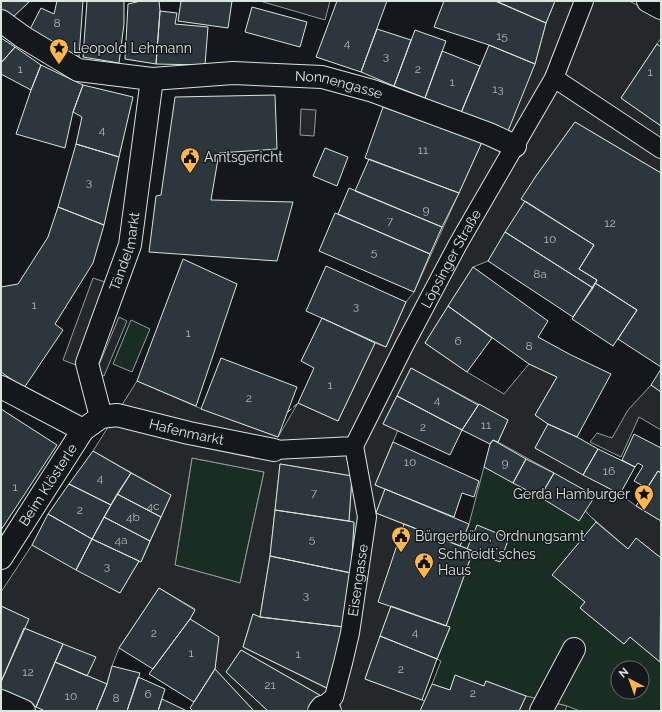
<svg xmlns="http://www.w3.org/2000/svg" width="662" height="712" viewBox="0 0 662 712" font-family="Raleway,sans-serif">
<style>
.green{fill:#1a2d24;stroke:#939e99;fill-rule:evenodd}
.parking{fill:#24282b;stroke:#939e99;fill-rule:evenodd}
.building{fill:#2c363c;stroke:#d8e6dc}
.lines{fill:none;stroke-linecap:round;stroke-linejoin:round}
.pedestrian-casing{stroke:#d8e6dc;stroke-width:20}
.minor-casing{stroke:#d8e6dc;stroke-width:24}
.pedestrian{stroke:#14181c;stroke-width:18}
.minor{stroke:#14181c;stroke-width:22}
.fence{stroke:#d8e6dc;stroke-width:1;stroke-dasharray:5 2;stroke-linecap:butt}
.labels{text-anchor:middle;dominant-baseline:central;stroke-width:3;stroke-linejoin:round;paint-order:stroke}
.number-label{font-size:12px;fill:#adbab4}
.poi-label{font-size:14px;fill:#d8e6dc;stroke:#14181c;text-anchor:start}
.street-label{font-size:14px;fill:#d8e6dc;stroke:#14181c}
</style>
<rect width="100%" height="100%" fill="#14181c"/>
<!-- green -->
<path class="green" d="M131,320L150,329L132,372L113,364Z
M192,458L264,472L240,583L175,565Z
M484,467L585,511L596,522L553,575L585,602L580,608L624,644L630,637L660,662L661,661V711H580L567,706L526,696L486,681L484,686L455,676L450,690L432,684L441,661L437,659L450,628L446,626L473,551L460,546L469,524ZM618,668H642V692H618Z"/>
<!-- parking -->
<path class="parking" d="M260,1H330L325,20Z
M555,1H629L661,17V38L621,98L661,126V173L575,122L536,176L522,199L525,201L488,261L473,267L425,343L467,372L504,394L529,364L557,377L535,415L548,424L535,448L620,494L636,506L661,521V558L637,539L628,549L589,515L554,473L498,442L508,420L411,368L383,424L398,430L375,485L385,489L376,513L404,524L391,606L365,679L425,701L420,711H314L323,697L241,650L226,672L268,711H254L215,669L218,637L190,619L195,609L159,588L119,648L112,666L107,684L87,676L63,644L24,628L28,619L1,606V592L32,545L120,593L139,561L141,562L171,495L93,451L137,381L202,409L278,437L298,403L338,421L375,343L386,347L406,302L414,292L482,142L535,64L546,23ZM192,458L264,472L240,583L175,565ZM280,464L352,476L349,521L354,523L351,573L330,690L243,647L253,614L260,617L270,556Z
M301,109L316,110L314,136L300,135Z
M93,278L111,284L81,367L63,360Z
M119,317L127,321L104,376L96,372Z
M651,385L661,392V430L639,417L621,457L590,442L597,433L612,438L628,410Z
M526,696L567,706L565,711H519Z"/>
<!-- building -->
<path class="building" d="M1,1H30L12,18L1,10Z
M57,1H83L79,57L58,48L28,33L41,8L54,14Z
M87,1H124V24L119,63L83,57Z
M141,1H159L160,11L156,64L125,59L128,4Z
M181,1H232L228,28L178,21Z
M337,1H387L361,72L316,57Z
M444,1H495L546,23L535,64L489,45L434,27Z
M496,1H555L546,23Z
M252,7L307,22L300,47L245,32Z
M160,11L177,13L175,24L208,27L205,65L156,64Z
M377,29L411,40L394,86L361,72Z
M415,30L446,41L425,98L394,86Z
M1,38L15,47L1,63Z
M657,44L661,47V126L621,98Z
M489,45L535,64L508,131L461,113Z
M15,47L41,65L31,90L1,74V63Z
M442,51L480,66L461,113L425,98Z
M41,65L83,85L73,112L65,148L16,134L31,90Z
M83,85L133,97L119,157L76,144L82,117L73,112Z
M275,95L277,149L219,153L211,200L293,202L277,261L149,252L156,196L161,195L175,97Z
M383,107L482,142L459,193L365,158Z
M575,122L661,173V367L618,339L637,310L595,283L597,280L579,269L594,245L521,199L536,176Z
M76,144L119,157L104,225L58,207Z
M325,148L348,157L337,186L313,176Z
M369,159L459,193L442,227L355,191Z
M349,188L442,227L430,254L338,214Z
M525,201L594,245L579,269L597,280L593,288L505,232Z
M58,207L104,225L93,263L55,324L63,330L24,388L1,372V287L18,284L48,237Z
M335,213L430,254L414,292L319,251Z
M505,232L593,288L573,317L488,261Z
M183,259L237,284L196,406L137,381Z
M326,266L406,302L386,347L306,311Z
M473,267L548,321L538,337L571,355L611,374L577,437L548,424L535,415L557,377L529,364L448,306Z
M595,283L637,310L613,346L572,319Z
M448,306L492,338L467,372L425,343Z
M322,318L375,343L338,421L298,403L314,368L301,361Z
M221,358L297,387L278,437L201,409Z
M411,368L478,405L479,404L462,430L397,396Z
M661,369V392L651,385Z
M397,396L462,430L450,455L383,424Z
M479,404L508,420L498,442L493,440L490,444L462,430Z
M1,409L57,445L1,530Z
M548,424L577,437L598,449L583,475L535,448Z
M634,434L661,448V473L658,471L647,488L634,481L643,466L638,463L635,467L622,460Z
M493,440L526,459L513,483L484,467L490,444Z
M393,442L479,481L474,497L462,493L454,517L375,485Z
M598,449L635,467L620,494L583,475Z
M93,451L131,473L111,505L69,484Z
M526,459L554,473L540,497L513,483Z
M280,464L352,476L349,521L275,510Z
M658,471L661,473V521L636,506Z
M131,473L171,495L161,517L117,494Z
M554,473L595,496L579,521L540,497Z
M69,484L111,505L92,539L48,514Z
M385,489L469,524L460,546L376,513Z
M117,494L161,517L150,541L104,517Z
M275,510L354,522L351,573L270,556Z
M48,514L92,539L76,570L32,545Z
M104,517L150,541L141,562L92,539Z
M596,522L628,549L636,538L661,558L660,662L630,637L624,644L580,608L585,602L552,575Z
M404,524L473,551L446,626L378,602Z
M477,525L509,538L500,562L467,549Z
M92,539L139,561L120,593L76,570Z
M270,556L351,573L344,627L260,617Z
M159,588L195,610L190,619L153,669L119,648Z
M1,606L29,619L1,682Z
M391,606L450,627L437,659L380,636Z
M253,614L260,617L344,627L331,690L243,647Z
M190,619L219,637L215,669L194,702L149,674Z
M24,628L63,644L36,707L1,692V682Z
M380,636L437,659L422,700L365,679Z
M63,644L96,657L87,676L55,662Z
M241,650L323,697L314,711H268L226,672Z
M55,662L107,684L96,711H45L36,707Z
M112,666L140,673L127,711H96L107,684Z
M215,669L254,711H193L190,708Z
M455,675L484,686L486,681L526,696L519,711H420L432,684L450,690Z
M138,677L165,689L158,711H127Z
M162,699L187,711H158Z"/>
<g class="lines">
<!-- pedestrian casing -->
<g class="pedestrian-casing">
<g id="pedestrian">
<path d="M554,78L661,149"/>
<path id="s1" d="M274,450L354,446L404,346L458,244L554,78L584,1"/>
<path id="s2" d="M322,707L334,697L343,663L350,633L367,517L354,446"/>
</g>
</g>
<!-- minor casing -->
<g class="minor-casing">
<g id="minor">
<path d="M648,1L661,8"/>
<path id="s3" d="M1,21L23,37L78,70L152,79L233,73L322,77L373,91L489,134L515,146"/>
<path d="M1,387L83,430"/>
<path id="s4" d="M101,417L87,363L130,245L152,79"/>
<path id="s5" d="M1,558L83,430L101,417L117,415L189,433L274,450"/>
<path d="M1,701L24,711"/>
<path d="M319,711L322,707L330,711"/>
<path d="M541,711L574,649"/>
</g>
</g>
<!-- pedestrian -->
<use href="#pedestrian" class="pedestrian"/>
<!-- minor -->
<use href="#minor" class="minor"/>
<!-- fence -->
<path class="fence" d="M288,412L298,403"/>
</g>
<!-- icons -->
<defs>
<g id="sight-pin" transform="scale(1)"><path d="M0 17L-7.5 6A9.5 9.5 0 1 1 7.5 6Z" fill="#ffb74d" stroke="#14181c"/><path d="M0-6L1.8-2.2L6-1.7L2.9 1.2L3.7 5.4L0 3.3L-3.7 5.4L-2.9 1.2L-6-1.7L-1.8-2.2Z" fill="#111"/></g>
<g id="civic-pin" transform="scale(1)"><path d="M0 17L-7.5 6A9.5 9.5 0 1 1 7.5 6Z" fill="#ffb74d" stroke="#14181c"/><path d="M-.6-6.5H3V-4.5H.6V-3L4-1V1h2V6H-6V1h2V-1L-.6-3ZM-1.2 2.5V6h2.4V2.5Z" fill="#111"/></g>
</defs>
<g fill-rule="evenodd">
<use href="#sight-pin" x="59" y="48"/>
<use href="#civic-pin" x="190" y="157"/>
<use href="#sight-pin" x="644" y="494"/>
<use href="#civic-pin" x="401" y="536"/>
<use href="#civic-pin" x="424" y="562"/>
</g>
<g class="labels">
<!-- number labels -->
<g class="number-label">
<text x="57" y="23">8</text>
<text x="502" y="36">15</text>
<text x="347" y="43">4</text>
<text x="386" y="56">3</text>
<text x="20" y="69">1</text>
<text x="418" y="69">2</text>
<text x="650" y="72">1</text>
<text x="452" y="82">1</text>
<text x="498" y="89">13</text>
<text x="102" y="130">4</text>
<text x="423" y="150">11</text>
<text x="89" y="182">3</text>
<text x="426" y="210">9</text>
<text x="390" y="221">7</text>
<text x="610" y="223">12</text>
<text x="550" y="239">10</text>
<text x="374" y="252">5</text>
<text x="540" y="274">8a</text>
<text x="34" y="305">1</text>
<text x="356" y="306">3</text>
<text x="188" y="333">1</text>
<text x="458" y="341">6</text>
<text x="529" y="346">8</text>
<text x="330" y="385">1</text>
<text x="249" y="398">2</text>
<text x="437" y="400">4</text>
<text x="486" y="425">11</text>
<text x="423" y="427">2</text>
<text x="410" y="462">10</text>
<text x="505" y="463">9</text>
<text x="609" y="471">16</text>
<text x="100" y="478">4</text>
<text x="15" y="487">1</text>
<text x="314" y="493">7</text>
<text x="153" y="506">4c</text>
<text x="80" y="510">2</text>
<text x="133" y="517">4b</text>
<text x="312" y="539">5</text>
<text x="121" y="540">4a</text>
<text x="107" y="566">3</text>
<text x="306" y="595">3</text>
<text x="415" y="632">4</text>
<text x="154" y="633">2</text>
<text x="191" y="653">1</text>
<text x="298" y="654">1</text>
<text x="401" y="669">2</text>
<text x="28" y="672">12</text>
<text x="270" y="685">21</text>
<text x="473" y="693">2</text>
<text x="148" y="694">6</text>
<text x="71" y="696">10</text>
<text x="116" y="698">8</text>
</g>
<!-- poi labels -->
<g class="poi-label">
<text x="73" y="48">Leopold Lehmann</text>
<text x="204" y="157">Amtsgericht</text>
<text x="630" y="494" text-anchor="end">Gerda Hamburger</text>
<text x="415" y="536">Bürgerbüro, Ordnungsamt</text>
<text x="438" y="554">Schneidt´sches<tspan x="438" dy="16">Haus</tspan></text>
</g>
<!-- street labels -->
<g class="street-label">
<text stroke="none"><textPath href="#s3" startOffset="354">Nonnengasse</textPath></text>
<text stroke="none"><textPath href="#s4" startOffset="174">Tändelmarkt</textPath></text>
<text stroke="none"><textPath href="#s1" startOffset="291">Löpsinger Straße</textPath></text>
<text stroke="none"><textPath href="#s5" startOffset="262">Hafenmarkt</textPath></text>
<text stroke="none"><textPath href="#s5" startOffset="87">Beim Klösterle</textPath></text>
<text stroke="none"><textPath href="#s2" startOffset="135">Eisengasse</textPath></text>
</g>
</g>
<!-- border -->
<rect width="662" height="712" fill="none" stroke="#d8e6dc" stroke-width="4"/>
<!-- north arrow -->
<g transform="translate(630 680) rotate(319)"><circle r="19" fill="#14181c" stroke="#626a69"/>
<path d="M0-3L7 15L0 10L-7 15Z" fill="#ffb74d"/>
<text y="-6" font-size="11" font-weight="bold" text-anchor="middle" fill="#d8e6dc">N</text>
</g>
</svg>
